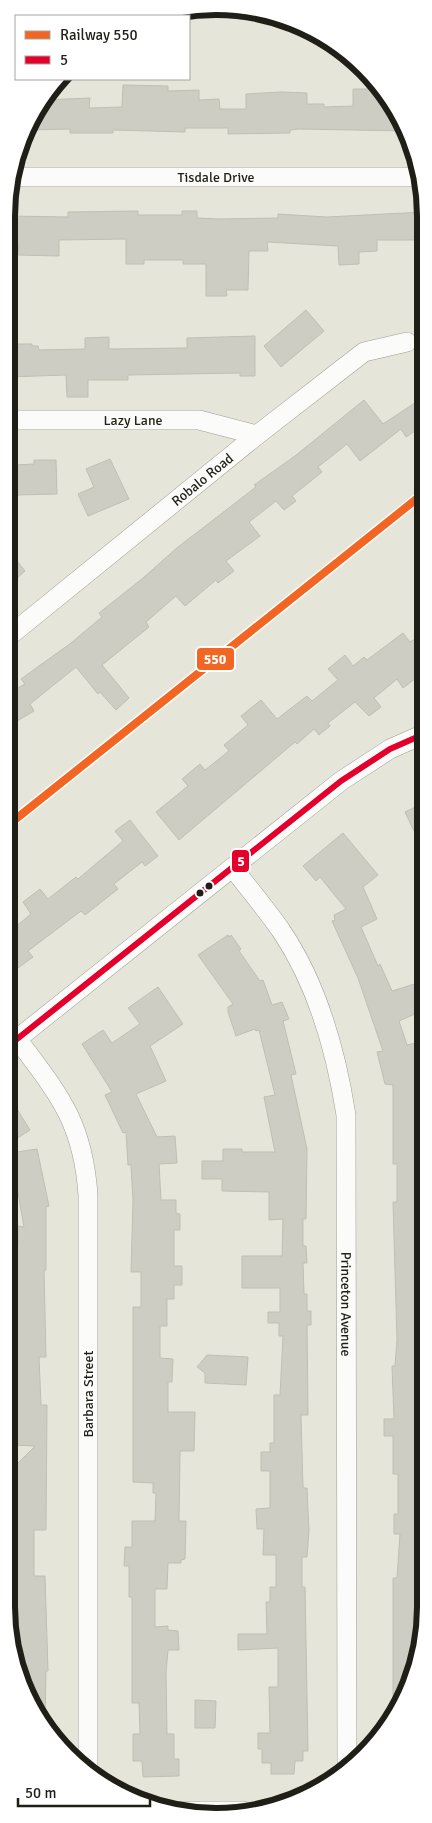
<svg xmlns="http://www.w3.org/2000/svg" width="432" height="1823" viewBox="0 0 432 1823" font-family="Signika,sans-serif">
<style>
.building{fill:#cecdc4;stroke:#c0bfb6}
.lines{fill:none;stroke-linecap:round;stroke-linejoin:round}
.minor-casing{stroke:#9e9e95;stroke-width:20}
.minor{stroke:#fbfbf9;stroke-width:19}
.bus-1-casing{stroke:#fff;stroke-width:10}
.bus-1{stroke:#e4002b;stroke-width:6}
.rail-1-casing{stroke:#fff;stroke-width:11}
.rail-1{stroke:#f26522;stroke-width:8}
.bus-dot{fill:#1f1f17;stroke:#fff;stroke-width:2}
.labels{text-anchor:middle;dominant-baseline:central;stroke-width:5;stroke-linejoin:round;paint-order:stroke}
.street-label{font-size:14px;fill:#1f1f17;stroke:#fff}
.rim{fill:none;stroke:#1f1f17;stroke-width:6}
.line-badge{stroke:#fff;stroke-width:2}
.badge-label{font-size:14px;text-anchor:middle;font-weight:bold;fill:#fff}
</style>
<rect width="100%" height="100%" fill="#e6e5d9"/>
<!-- building -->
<path class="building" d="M123,85L168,86V91L199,90V100L219,99L220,109H246V94L281,92L307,93V104H324V107L353,106V89H380L404,123L407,131L299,129L290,130V133L228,134V128H185V132L113,130V133H70V129L28,130L34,111L44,100L90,98L89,108L122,107Z
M138,211V215H182V211H197V218L219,219L278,218V214L327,217L424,212V240H377V251L359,252V264L339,265L338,246L267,242L268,251H249L248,290H226L227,296H206V264H183V260H144V264H126V239L59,240V256L18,255L19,242H8V216L68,217V212Z
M306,310L324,331L281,367L264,346Z
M255,336V376H240V373L128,375V380H88V397H67L66,375L8,377V344H32V346H38L39,350L85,349V338L109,337V349L187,348V338Z
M424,397V425L406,437L401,429L360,461L347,444L318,467L322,472L292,496L296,501L284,510L276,501L249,522L260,536L226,561L234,571L218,583L216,580L185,606L176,596L146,622L149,627L102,665L129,698L116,710L100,692L98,694L76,667L30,704L34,711L7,727V694L25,684L21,679L71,643L102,617L99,613L143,578L178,547L256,487L254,485L295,456L364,400L383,424Z
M110,459L129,499L88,516L78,494L94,487L86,469Z
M34,460H56L57,494L17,495V490H14V465L34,464Z
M8,550L25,571L8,586Z
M403,633L410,642L415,639L424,650V672L403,688L397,679L374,698L381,707L369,716L355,702L328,723L330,726L319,735L314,729L297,744L295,742L179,840L156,812L188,786L182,779L200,764L205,770L229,751L224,745L248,725L241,716L261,700L277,719L307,696L312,701L338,680L328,669L345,655L353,666L364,657L367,660Z
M424,803V826L414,831L405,812Z
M130,820L158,856L145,866L142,862L114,884L118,889L85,915L81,911L28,951L33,957L7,976V934L31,914L23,902L40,889L48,899L76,877L78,879L123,841L115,831Z
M343,833L378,875L363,887L377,919L361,927L378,966L380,964L392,991L424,981V1010L399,1021L407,1045L424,1041V1165H419V1193H424V1635L398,1712L393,1717V1578H397L400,1534H394V1514H398V1474H393V1436H384V1419H394L392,1366H395L397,1340L393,1202H397V1164H393V1085L385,1084L377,1052L383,1051L358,978L332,921L335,920L334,915L346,909L320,877L316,881L303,866Z
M228,935L229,937L231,935L241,949L239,951L260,981L263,980L272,1005L282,1002L289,1019L283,1021L296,1074L291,1075L307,1149L306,1219H303V1246H306L307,1263H303L304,1294H307V1311H311V1325H307L308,1415H301L303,1488H307L309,1531L307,1557H302V1587H305L308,1751H303V1761H295L294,1774H271V1763H262V1749H258V1733H270L269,1687H278V1648L238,1650V1634H267L266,1602H270V1587H276V1555H263L264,1529H257L256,1509L270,1508V1471H261V1452H270V1443H274V1395H280L283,1336H279V1323H268V1312H280V1288H242V1256H282L283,1219L269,1220V1192L222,1191V1179H202V1161H223V1149H242V1152H275L264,1097L275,1095L259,1030L256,1031L255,1029L236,1036L228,1012V1007L233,1004L198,955Z
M158,987L183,1024L150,1046L166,1081L136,1094L157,1137L175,1136L177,1163L159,1164L161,1200H176V1213L180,1214V1230H174V1266H182V1285H174V1299H167V1326H160V1358L173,1359L172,1382H168V1412H195L194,1451H180L179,1521H186L185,1559L181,1560V1563H168L167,1589H155V1627L168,1626V1630L178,1631L179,1650H168L166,1673L167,1734H174V1759H179V1776L143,1777L142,1761H133V1734H140L139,1703H132V1597H129V1566H124L125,1547H132V1521H155L156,1493H153V1483L133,1482V1307H141V1272H131L133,1200L131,1165H128L126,1132L123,1133L105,1095L112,1092L82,1044L103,1030L112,1043L140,1024L128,1008Z
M7,1093L30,1130L10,1143L9,1141L7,1143Z
M37,1149L49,1206L46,1207V1270H44L46,1357H39L41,1405H47L46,1530H34V1576H45L48,1671H46L45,1723L22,1687L11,1629L10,1565H8L6,1554V1475L35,1446L13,1445V1422H6L7,1405H11V1367H7V1246H18V1226L24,1227L11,1153Z
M207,1355L248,1357L246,1385L205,1383V1373L197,1367Z
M195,1700L216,1701L215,1728H195Z"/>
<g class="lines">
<!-- minor casing -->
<g class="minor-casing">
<g id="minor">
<path id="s1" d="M12,177H421"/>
<path id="s2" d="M8,420H199L257,435"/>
<path id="s3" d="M8,637L257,435L364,352L407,342"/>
<path id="s4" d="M233,868C249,889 267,910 282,932C318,986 336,1051 346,1115L347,1770"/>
<path d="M18,1040C60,1096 83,1123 88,1195V1768"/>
<path d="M7,1047L341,781L390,749L424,734"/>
<path d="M182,1811H243"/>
</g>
</g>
<!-- minor -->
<use href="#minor" class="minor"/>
<!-- bus-1 casing -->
<g class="bus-1-casing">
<path id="bus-1" d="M7,1047L341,781L390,749L424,734"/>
</g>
<!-- bus-1 -->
<use href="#bus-1" class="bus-1"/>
<!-- rail-1 casing -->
<g class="rail-1-casing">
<path id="rail-1" d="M7,826L424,493"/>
</g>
<!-- rail-1 -->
<use href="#rail-1" class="rail-1"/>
</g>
<!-- markers -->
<g class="bus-dot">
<circle cx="209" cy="886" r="4.5"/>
<circle cx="200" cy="893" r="4.5"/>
</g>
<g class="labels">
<!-- street labels -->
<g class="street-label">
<text stroke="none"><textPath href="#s1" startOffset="204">Tisdale Drive</textPath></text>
<text stroke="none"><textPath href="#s2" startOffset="125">Lazy Lane</textPath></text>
<text stroke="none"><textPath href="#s3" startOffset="250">Robalo Road</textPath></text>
<text stroke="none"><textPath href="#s4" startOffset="465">Princeton Avenue</textPath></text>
<text transform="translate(88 1394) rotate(-90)">Barbara Street</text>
</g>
</g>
<!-- crop -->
<path d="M0 0H432V1823H0ZM216 15H216A201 201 0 0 1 417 216V1607A201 201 0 0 1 216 1808H216A201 201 0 0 1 15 1607V216A201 201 0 0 1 216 15Z" fill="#fff" fill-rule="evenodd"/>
<path class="rim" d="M216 15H216A201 201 0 0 1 417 216V1607A201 201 0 0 1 216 1808H216A201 201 0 0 1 15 1607V216A201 201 0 0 1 216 15Z"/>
<g class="line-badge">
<rect x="196" y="647" width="39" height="24" rx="5" fill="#f26522"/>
<rect x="231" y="849" width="19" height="24" rx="5" fill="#e4002b"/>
</g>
<g class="badge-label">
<text x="215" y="664">550</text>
<text x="241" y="866">5</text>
</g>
<!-- legend -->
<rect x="15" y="15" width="175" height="65" fill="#ffffff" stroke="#a5a5a2"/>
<rect x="25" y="31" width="25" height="8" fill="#f26522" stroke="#a5a5a2"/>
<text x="60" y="40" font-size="15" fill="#1f1f17">Railway 550</text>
<rect x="25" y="56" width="25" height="8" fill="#e4002b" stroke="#a5a5a2"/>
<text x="60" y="65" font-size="15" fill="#1f1f17">5</text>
<!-- scale -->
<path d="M18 1798v8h132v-8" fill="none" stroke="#1f1f17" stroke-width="2.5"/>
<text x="25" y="1798" font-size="15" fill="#1f1f17" stroke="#ffffff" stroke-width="4" paint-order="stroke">50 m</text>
</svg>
